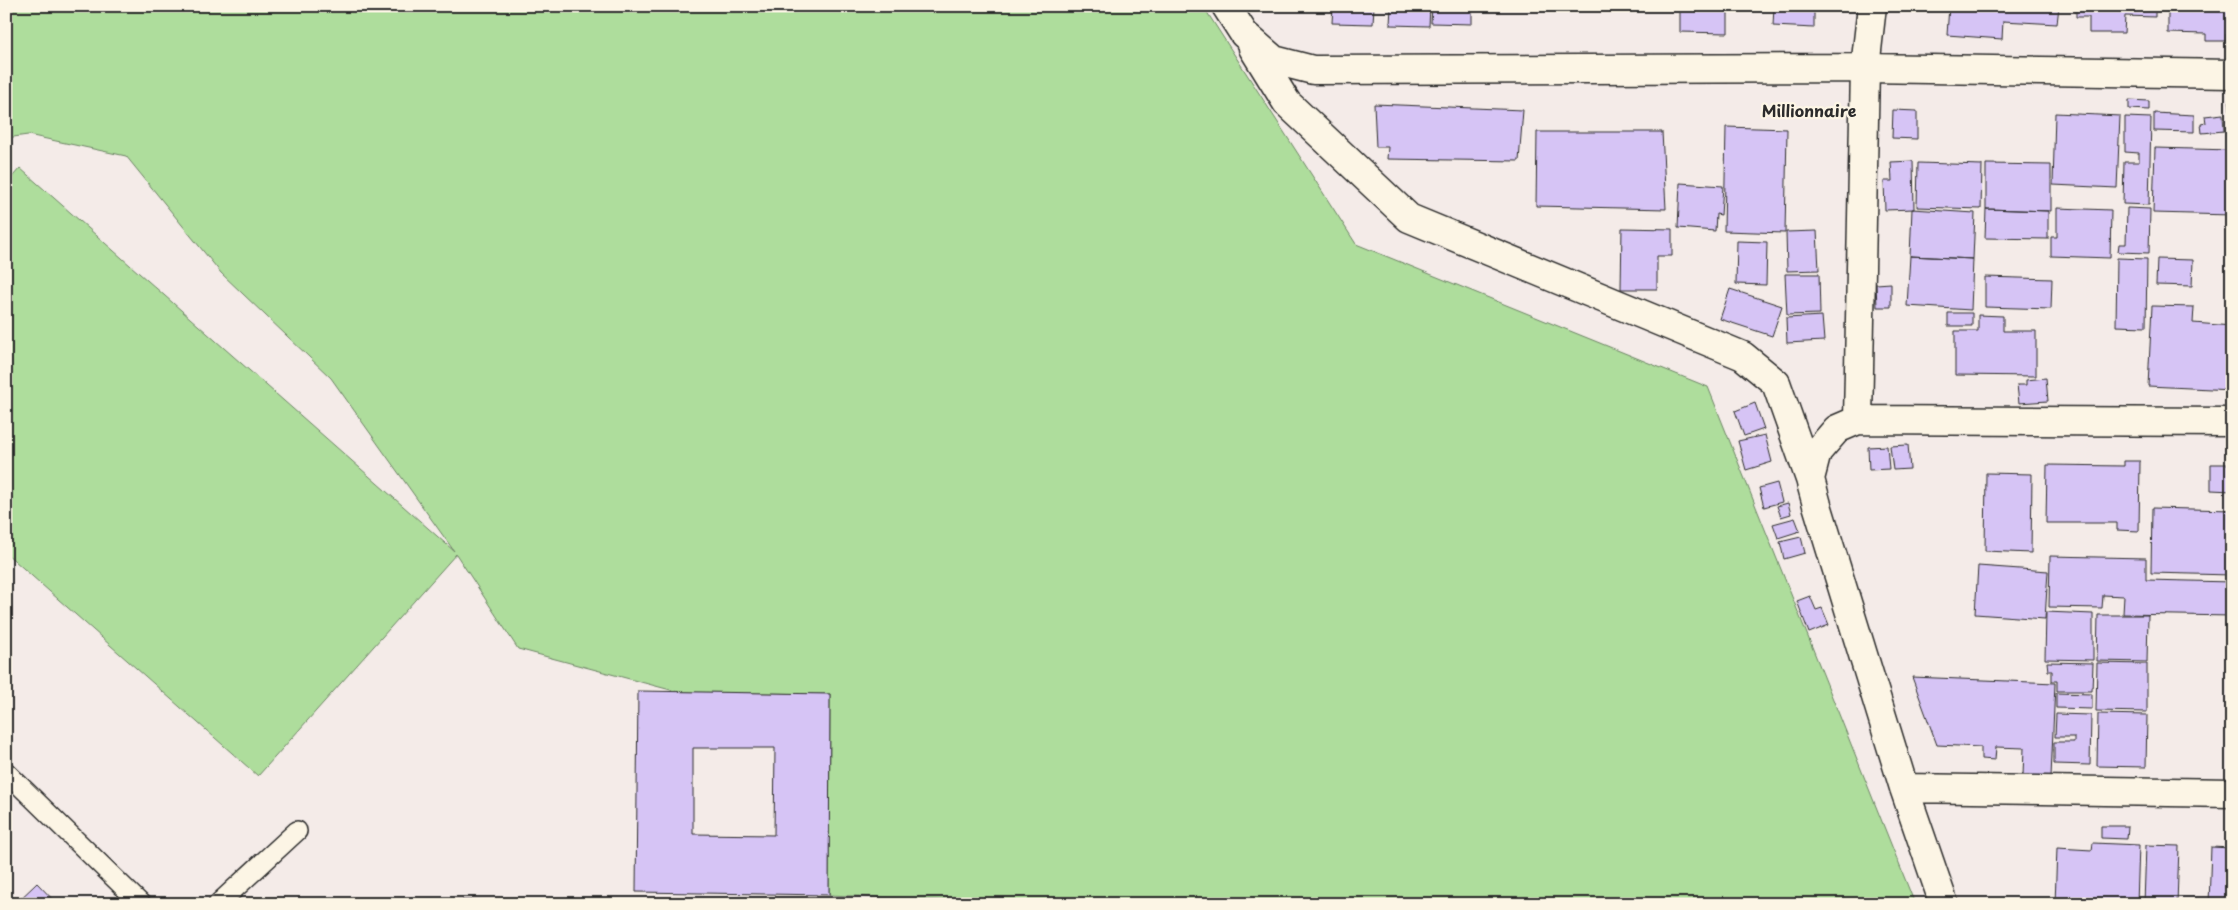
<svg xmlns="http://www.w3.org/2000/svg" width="2238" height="910" viewBox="0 0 2238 910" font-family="'Playpen Sans',sans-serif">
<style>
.green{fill:#aedd9c;stroke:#6c8464}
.building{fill:#d6c4f5;stroke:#2b2b2b;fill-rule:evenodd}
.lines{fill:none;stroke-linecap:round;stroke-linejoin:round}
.service-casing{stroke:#2b2b2b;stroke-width:22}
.minor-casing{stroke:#2b2b2b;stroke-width:31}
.service{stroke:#fcf5e5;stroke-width:19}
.minor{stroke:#fcf5e5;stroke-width:28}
.labels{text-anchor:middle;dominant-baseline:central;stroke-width:4.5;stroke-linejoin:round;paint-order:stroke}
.quarter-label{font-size:16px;font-weight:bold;fill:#2b2b2b;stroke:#fcf5e5}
</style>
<rect width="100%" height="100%" fill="#f4ebe8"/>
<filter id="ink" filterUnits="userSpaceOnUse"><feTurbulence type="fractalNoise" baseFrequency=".02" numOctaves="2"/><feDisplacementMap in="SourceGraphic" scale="10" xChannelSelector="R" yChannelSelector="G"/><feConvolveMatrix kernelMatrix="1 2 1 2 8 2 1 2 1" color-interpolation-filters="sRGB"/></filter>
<g filter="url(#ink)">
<!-- green -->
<path class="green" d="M6,6H1203L1356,244L1708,387L1915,904H1033L829,895L830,694L678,692L518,649L456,554L258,776L6,553V184L20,168L454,551L331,378L221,273L126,156L28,135L6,138Z"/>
<!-- building -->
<path class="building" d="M1333,6H1374L1373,24L1332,23Z
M1391,6H1430L1429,26L1390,25Z
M1432,6H1472V24L1431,23Z
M1680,6H1728V33L1680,32Z
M1774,6H1814V28L1773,26Z
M1949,6H2059L2057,24L2003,21L2002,39L1947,35Z
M2076,6H2155V17L2125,16L2124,33H2089V17H2076Z
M2168,6H2232V34H2226V41H2206V34L2168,33Z
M2229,99H2232V110H2230Z
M2129,100L2149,101V110L2129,109Z
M1374,104L1523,110L1519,161L1387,159L1388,147H1376Z
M1893,110L1917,111V139L1892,138Z
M2055,113L2120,116L2117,188L2053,185Z
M2154,113L2194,115V132L2154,131Z
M2223,114L2224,131L2202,133L2201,124L2206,123L2205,116Z
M2125,117L2151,118L2149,205L2123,204L2124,162H2139V153L2125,152Z
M1726,127L1787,129L1785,233L1724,231Z
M1537,132H1662L1666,209L1536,206Z
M2155,148L2232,150V215L2153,213Z
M1913,161L1914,209L1885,210L1884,181H1892L1891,162Z
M1918,163L1982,165L1981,209L1917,207Z
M1986,164L2051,165V211L1986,209Z
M1680,183L1723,186L1721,215L1716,214L1715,231L1678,228Z
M2057,208L2111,210L2110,258L2051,256V237H2057Z
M2127,208L2150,209L2149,253L2118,252L2119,244H2126Z
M1912,209L1975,213L1973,259L1910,256Z
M1986,209L2048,211V239L1985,238Z
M1622,228L1672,229V256H1657V289H1621Z
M1817,231L1819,270L1787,271L1786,232Z
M1737,241L1767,242L1766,285L1736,284Z
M1910,256L1973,259L1971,310L1907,306Z
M2117,258L2147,259L2146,327L2116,326Z
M2157,259L2193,260L2192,286L2156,285Z
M1785,274H1819L1820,314L1787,315Z
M1985,277L2052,279L2051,309L1985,307Z
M1891,283V307H1877L1876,284Z
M1730,289L1782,306L1772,336L1720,319Z
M2152,306L2194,307L2193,323L2232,326V390L2148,386Z
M1948,313H1972V326H1948Z
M1978,315L2003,316V331H2036V376L1955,375V331H1978Z
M1822,316L1824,341L1787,343L1786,318Z
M2046,378L2048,401L2019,403L2017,385H2026V380Z
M1755,403L1764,429L1744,436L1735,411Z
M1765,435L1772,462L1746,470L1738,441Z
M1908,445L1910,469L1893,470L1890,446Z
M1887,446L1889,469L1869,470L1868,447Z
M2124,461H2140L2139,531L2117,530V523H2046L2047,465L2124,466Z
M2211,464H2232V491L2211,490Z
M1986,473L2032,474L2031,553L1985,551Z
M1777,483L1782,502L1764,507L1759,488Z
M1788,503L1791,514L1781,517L1777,506Z
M2152,508L2232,510V575L2151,573Z
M1795,518L1800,531L1778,538L1773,524Z
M1801,537L1805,553L1784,559L1780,542Z
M2050,556L2146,558V580L2232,582V616L2123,614L2124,596L2103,595L2102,608L2049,607Z
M1978,566L2048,571L2045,619L1975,614Z
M1810,596L1816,610L1822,608L1829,625L1809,633L1797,601Z
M2046,612L2093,614V660L2045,659Z
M2098,615H2148L2147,662L2097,661Z
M2047,662L2093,663L2092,691H2057V681H2052V671H2048Z
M2097,663L2147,664V712L2096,711Z
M1912,677L2055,683L2051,777L2023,776L2024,748L1996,747L1995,760L1981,759V747L1937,745Z
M638,691L830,694L829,895L636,892ZM693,748H775L774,835L693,834Z
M2056,693L2092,694V709L2056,708Z
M2056,714L2091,715L2090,765L2054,764V742H2074V737H2055Z
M2098,714L2147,715L2146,767L2097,766Z
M2101,826H2128L2127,839L2101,838Z
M2093,843L2139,845L2137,904H2055L2057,848L2092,850Z
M2146,845L2179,846L2177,904H2144Z
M2211,847L2232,848V904H2209Z
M37,883L57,904H15Z
M420,899L612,902V904H420Z"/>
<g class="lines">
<!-- service casing -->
<g class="service-casing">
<path id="service" d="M6,772L141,904
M218,904L297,831"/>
</g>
<!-- minor casing -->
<g class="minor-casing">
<path id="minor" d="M1226,6L1244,34L1274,60L1313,70L1865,68L2232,74
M1253,48L1287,103L1409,218L1743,356L1776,383L1810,479
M1858,420L1865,68L1872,6
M1904,788L2232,793
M1944,904L1904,788L1817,505L1810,479L1817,452L1837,429L1858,420L2232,422"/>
</g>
<!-- service -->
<use href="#service" class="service"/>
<!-- minor -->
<use href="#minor" class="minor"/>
</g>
</g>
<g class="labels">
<!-- quarter labels -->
<g class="quarter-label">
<text x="1809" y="110">Millionnaire</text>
</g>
</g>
<!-- margin -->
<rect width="2238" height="910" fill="none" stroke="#fcf5e5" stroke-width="25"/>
<rect x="12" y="12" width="2213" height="885" fill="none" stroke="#2b2b2b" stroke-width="2" filter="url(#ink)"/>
</svg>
